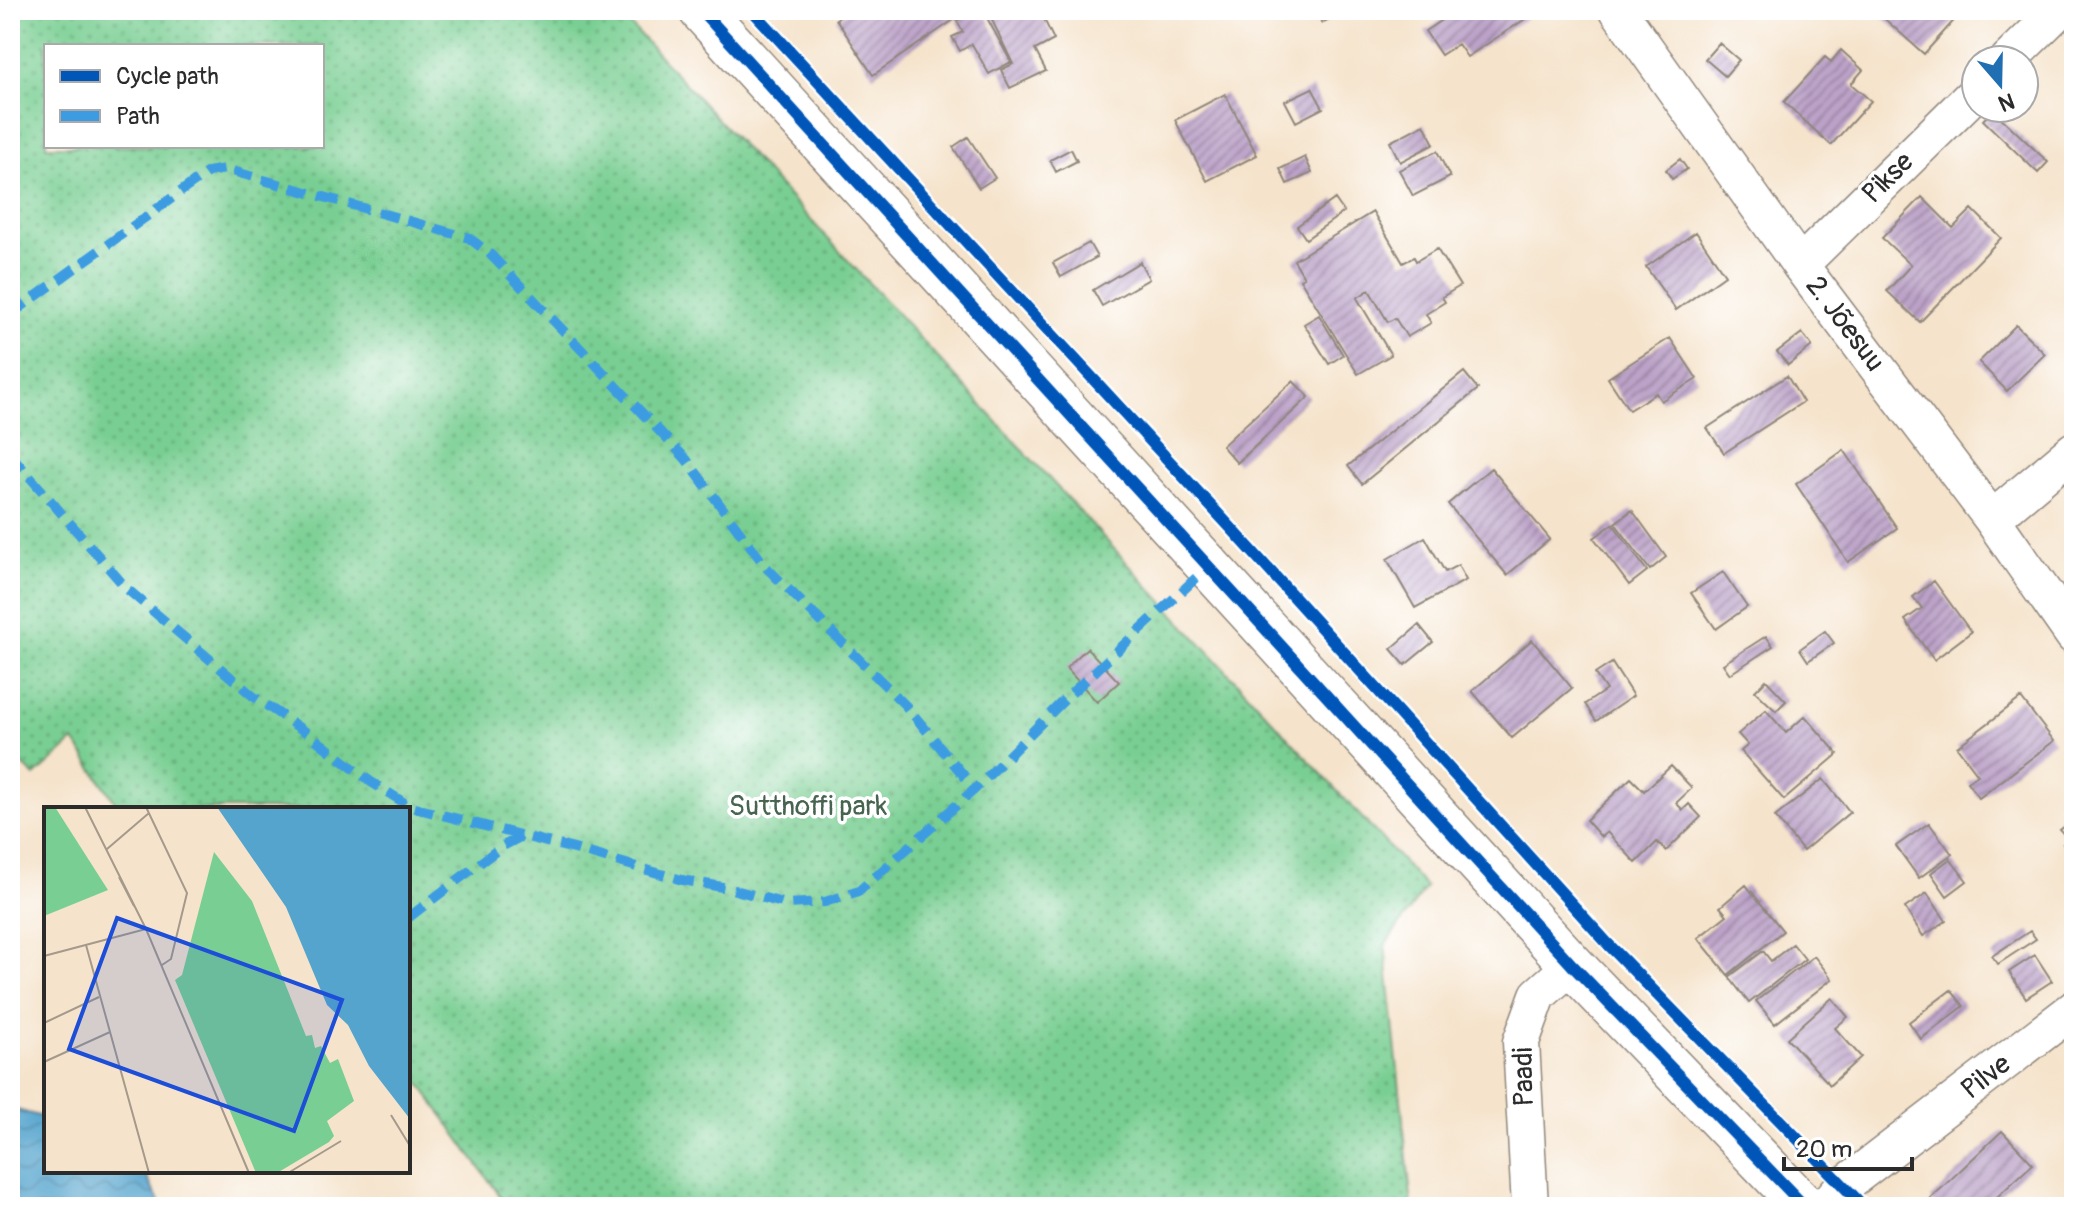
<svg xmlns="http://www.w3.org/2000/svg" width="2084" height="1217" viewBox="0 0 2084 1217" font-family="Pangolin,sans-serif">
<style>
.park{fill:url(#park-dots);stroke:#527d5f;stroke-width:2;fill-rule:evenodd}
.water{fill:url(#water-waves);stroke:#40687c;stroke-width:2}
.building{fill:url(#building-hatch)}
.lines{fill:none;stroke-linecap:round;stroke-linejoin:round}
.minor-casing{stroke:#90877b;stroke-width:39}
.tertiary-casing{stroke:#90877b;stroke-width:47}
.minor{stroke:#fff;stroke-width:36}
.tertiary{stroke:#fff;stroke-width:44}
.quiet{stroke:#3d9ce1;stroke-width:10;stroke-dasharray:20 10;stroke-linecap:butt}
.cycleway-casing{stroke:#fff;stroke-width:17}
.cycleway{stroke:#0057b8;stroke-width:12}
.labels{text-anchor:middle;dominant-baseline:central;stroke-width:7;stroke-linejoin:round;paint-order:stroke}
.street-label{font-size:28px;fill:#2b2b2b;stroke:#fff}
.park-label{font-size:28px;fill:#46644f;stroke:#fff}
.inset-road{fill:none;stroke:#a4998b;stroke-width:2}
.view{fill:#1d4ed8;fill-opacity:0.15;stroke:#1d4ed8;stroke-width:4}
.inset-edge{fill:none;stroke:#2b2b2b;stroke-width:4}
</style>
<defs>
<pattern id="park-dots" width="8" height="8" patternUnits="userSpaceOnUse" patternTransform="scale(2)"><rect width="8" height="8" fill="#79cf93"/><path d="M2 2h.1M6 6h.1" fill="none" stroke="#63a878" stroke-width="1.8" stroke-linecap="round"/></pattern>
<pattern id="water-waves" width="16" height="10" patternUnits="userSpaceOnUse" patternTransform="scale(2)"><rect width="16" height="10" fill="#54a4ce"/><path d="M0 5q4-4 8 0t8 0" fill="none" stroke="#4686a7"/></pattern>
<pattern id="building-hatch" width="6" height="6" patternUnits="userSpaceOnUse" patternTransform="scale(2)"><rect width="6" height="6" fill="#bca2c8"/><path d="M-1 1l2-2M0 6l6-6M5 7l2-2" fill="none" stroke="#9984a3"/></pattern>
</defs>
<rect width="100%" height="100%" fill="#fff"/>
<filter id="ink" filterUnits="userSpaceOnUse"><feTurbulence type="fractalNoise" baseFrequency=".0125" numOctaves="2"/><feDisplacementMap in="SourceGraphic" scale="16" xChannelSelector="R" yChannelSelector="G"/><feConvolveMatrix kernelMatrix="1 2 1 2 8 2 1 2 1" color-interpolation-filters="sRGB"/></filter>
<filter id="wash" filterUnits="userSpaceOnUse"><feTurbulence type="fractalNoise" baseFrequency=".006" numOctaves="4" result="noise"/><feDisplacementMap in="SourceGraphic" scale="32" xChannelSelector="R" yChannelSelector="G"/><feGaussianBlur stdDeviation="1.8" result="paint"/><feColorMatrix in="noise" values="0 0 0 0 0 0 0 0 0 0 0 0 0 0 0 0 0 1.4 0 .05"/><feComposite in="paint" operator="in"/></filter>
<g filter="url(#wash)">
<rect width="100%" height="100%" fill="#f5e3cb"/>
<!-- park -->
<path class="park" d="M10,10H617L1426,887L1385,945L1412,1207H508L408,1067V809H120L74,741L35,776L10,753ZM46,46H322V146H46Z"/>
<!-- water -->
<path class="water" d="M10,1108L46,1118V1171H144L154,1192L164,1207H10Z"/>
<g id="blocks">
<!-- building -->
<path class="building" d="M850,10H968L873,75L836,19Z
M976,10H993L995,14L987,18L1011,62L989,74L972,44L960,51L952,37L963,32L957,21Z
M1007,10H1051L1042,15L1054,40L1035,50L1046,71L1010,88L1001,70L1013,64L991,18Z
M1314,10H1339L1341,13L1322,23Z
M1437,10H1534L1536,12L1467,57L1458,44L1441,55L1425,31L1443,19Z
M1881,10H1952L1958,16L1924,54L1878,13Z
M1719,43L1739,60L1725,76L1705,59Z
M1841,50L1863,70L1851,84L1871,101L1831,145L1784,102L1825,57L1831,62Z
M1312,88L1323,108L1296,122L1285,101Z
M1225,94L1257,155L1207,181L1175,120Z
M1993,110L2048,162L2038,173L1983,120Z
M1424,124L1434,144L1400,162L1390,142Z
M968,137L995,178L979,188L953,147Z
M1071,149L1077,161L1056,172L1050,160Z
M1437,151L1450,177L1413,196L1399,170Z
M1305,157L1312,173L1287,184L1280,169Z
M1680,159L1687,169L1672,179L1666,170Z
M1922,197L1953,228L1972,209L2001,238L1920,322L1887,291L1911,265L1882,238Z
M1335,199L1344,212L1306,239L1297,226Z
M1373,212L1403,263L1414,257L1416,261L1437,249L1460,286L1442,297L1445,302L1426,314L1431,323L1407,337L1395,318L1388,322L1369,290L1357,298L1391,355L1358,374L1300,279L1304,277L1294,260Z
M1696,232L1725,275L1676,310L1646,267Z
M1089,243L1097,257L1061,277L1053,263Z
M1140,262L1149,279L1102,306L1093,290Z
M1319,315L1343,355L1329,364L1304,324Z
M2016,325L2045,354L2007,391L1979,362Z
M1802,333L1812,346L1788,365L1777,352Z
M1670,338L1697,379L1661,401L1656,393L1629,410L1608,378Z
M1464,372L1478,389L1362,484L1348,466Z
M1787,376L1803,402L1724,453L1707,428Z
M1293,381L1309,397L1237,463L1222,446Z
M1844,450L1897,528L1848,562L1796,484Z
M1491,468L1550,539L1507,575L1448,504Z
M1632,510L1666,557L1650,570L1615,523Z
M1613,524L1647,571L1629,585L1594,538Z
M1425,537L1445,572L1458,565L1466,580L1415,608L1387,559Z
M1723,572L1747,607L1716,629L1691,593Z
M1934,581L1971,632L1934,660L1905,620L1922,608L1913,597Z
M1419,625L1433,642L1405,665L1391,649Z
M1825,631L1834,643L1808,661L1800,649Z
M1766,636L1773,646L1730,674L1723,664Z
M1532,640L1572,688L1512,738L1472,691Z
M1087,648L1119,682L1097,702L1066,668Z
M1612,663L1633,696L1596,721L1585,704L1606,690L1595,674Z
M1766,680L1786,701L1776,711L1755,691Z
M2021,698L2054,741L1979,798L1967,782L1978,775L1957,747Z
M1766,710L1786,733L1805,716L1838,754L1784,800L1741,751L1748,745L1738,734Z
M1671,766L1692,788L1676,803L1683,810L1689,804L1701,817L1666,851L1657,842L1636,863L1607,832L1601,837L1586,820L1631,778L1644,791Z
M1823,779L1850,812L1803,851L1775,817Z
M2074,819V858L2063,844L2069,840L2060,830Z
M1929,823L1952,854L1919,878L1896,846Z
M1950,859L1967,881L1947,896L1931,873Z
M1746,885L1783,931L1728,975L1698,938L1727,915L1720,907Z
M1927,893L1946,921L1923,936L1905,908Z
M2030,931L2036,939L1998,964L1992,956Z
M1793,944L1805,959L1749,1003L1729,977L1763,951L1771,961Z
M2035,955L2052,981L2026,998L2009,972Z
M1814,956L1832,979L1775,1024L1756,1001Z
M1951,990L1964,1006L1921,1039L1909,1022Z
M1832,998L1848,1017L1835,1028L1861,1057L1830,1085L1787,1038Z
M2002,1131L2033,1164L1986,1207H1937L1930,1199Z"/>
</g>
</g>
<g filter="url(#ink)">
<use href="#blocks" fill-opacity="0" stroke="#90877b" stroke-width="2"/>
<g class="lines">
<!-- minor casing -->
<g class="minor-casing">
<path id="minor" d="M1618,10L1800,265L1992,519L2074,636
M2008,60L2059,10
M1800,265L1976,92
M1992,519L2074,450
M1530,1207L1521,1042L1538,995L1572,965
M1825,1207L1843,1186L2074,1009"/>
</g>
<!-- tertiary casing -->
<g class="tertiary-casing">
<path id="tertiary" d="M701,10L1572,965L1805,1207"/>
</g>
<!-- minor -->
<use href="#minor" class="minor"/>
<!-- tertiary -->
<use href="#tertiary" class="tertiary"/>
<!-- quiet -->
<path class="quiet" d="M10,315L208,172L225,169L469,238L490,254L686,459L766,567L906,706L975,789
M10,454L127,589L253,696L314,738L371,782L411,807L578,850L682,880L728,888L786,904L825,902L859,891L975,789L1065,699L1208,567
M408,918L501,847L522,836"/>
<!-- cycleway casing -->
<g class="cycleway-casing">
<path id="cycleway" d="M701,10L1572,965L1805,1207
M752,10L1232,529L1608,944L1864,1207"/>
</g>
<!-- cycleway -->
<use href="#cycleway" class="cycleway"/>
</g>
</g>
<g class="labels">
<!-- street labels -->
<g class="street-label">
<text transform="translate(1888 178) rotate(-45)">Pikse</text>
<text transform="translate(1845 324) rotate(53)">2. Jõesuu</text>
<text transform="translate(1524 1077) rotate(-91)">Paadi</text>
<text transform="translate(1986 1077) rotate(-38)">Pilve</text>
</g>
<!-- park labels -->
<g class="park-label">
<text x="808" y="806">Sutthoffi park</text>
</g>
</g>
<!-- overview -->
<g transform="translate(44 807)">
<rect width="366" height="366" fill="#f5e3cb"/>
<path d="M0,0H11L64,83L0,109Z" fill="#79cf93"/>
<path d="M170,45L208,94L262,229L268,228L271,241L277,239L286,256L294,252L310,294L283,314L290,329L285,335L233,366H212L131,173L138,168Z" fill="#79cf93"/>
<path d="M173,0H366V312L325,259L304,218L283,198L242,100Z" fill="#54a4ce"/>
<path class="inset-road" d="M41,0L102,122L205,366M102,0L143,86L127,152L118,158M63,42L105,6M75,70L90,99M42,138L105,366M0,149L102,122M0,216L55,190M0,255L66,225M347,308L366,339M244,366L297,334"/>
<path class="view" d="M73,111L298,193L250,324L25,242Z"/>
<rect width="366" height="366" class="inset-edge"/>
</g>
<!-- margin -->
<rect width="2084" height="1217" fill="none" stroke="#fff" stroke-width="40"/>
<!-- legend -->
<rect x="44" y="44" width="280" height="104" fill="#ffffff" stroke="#aaaaaa" stroke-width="2"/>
<rect x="60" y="70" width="40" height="12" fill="#0057b8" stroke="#aaaaaa" stroke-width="2"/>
<text x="116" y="84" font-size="24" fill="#2b2b2b">Cycle path</text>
<rect x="60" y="110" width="40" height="12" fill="#3d9ce1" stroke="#aaaaaa" stroke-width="2"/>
<text x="116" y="124" font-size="24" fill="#2b2b2b">Path</text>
<!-- north arrow -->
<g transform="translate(2000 84) rotate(160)"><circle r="38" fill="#ffffff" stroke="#aaaaaa" stroke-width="2"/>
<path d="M0-6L14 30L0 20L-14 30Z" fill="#1f6fb2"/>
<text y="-12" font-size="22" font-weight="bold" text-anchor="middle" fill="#2b2b2b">N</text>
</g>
<!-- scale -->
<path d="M1784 1157v12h128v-12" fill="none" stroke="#2b2b2b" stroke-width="4"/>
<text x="1796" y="1157" font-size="24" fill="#2b2b2b" stroke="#ffffff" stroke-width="6" paint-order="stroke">20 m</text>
</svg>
